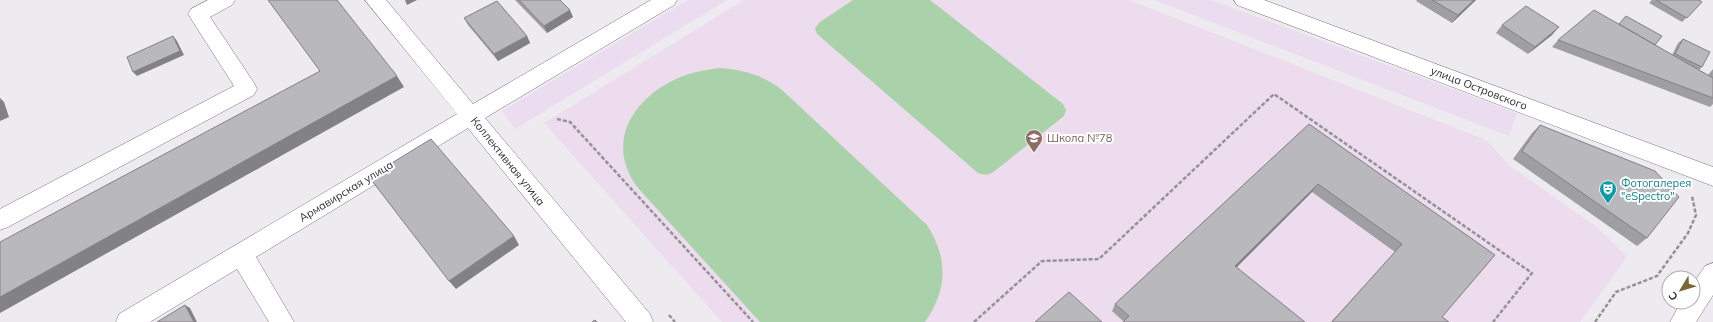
<svg xmlns="http://www.w3.org/2000/svg" width="1713" height="322" viewBox="0 0 1713 322" font-family="Mulish,sans-serif">
<style>
.industrial{fill:#ebdcef}
.education{fill:#ecdcee}
.green{fill:#aad2aa}
.lines{fill:none;stroke-linecap:round;stroke-linejoin:round}
.minor-casing{stroke:#767579;stroke-width:1}
.path{stroke:#939295;stroke-width:2.5;stroke-dasharray:4 2;stroke-linecap:butt}
.minor{fill:#fff;fill-rule:evenodd}
.wall{fill:#9f9ea3}
.shaded-wall{fill:#828184}
.building{fill:#b9b8bd;stroke:#828184}
.labels{text-anchor:middle;dominant-baseline:central;stroke-width:4;stroke-linejoin:round;paint-order:stroke}
.street-label{font-size:11px;fill:#2f2f30;stroke:#fff}
.education-label{font-size:11px;fill:#785e54;stroke:#fff;text-anchor:start}
.culture-label{font-size:11px;fill:#0d838f;stroke:#fff;text-anchor:start}
</style>
<rect width="100%" height="100%" fill="#edebf0"/>
<!-- industrial -->
<path class="industrial" d="M688,0H727L515,129L502,111Z
M1154,0H1211L1517,113L1509,136Z"/>
<!-- education -->
<path class="education" d="M744,0H1129L1486,140L1510,166L1598,228L1627,257L1580,322H722L544,123Z"/>
<!-- green -->
<path class="green" d="M853,0H930L1063,104L1066,110L1064,116L992,173L986,175L978,173L817,34L815,28L820,22Z
M720,68C744,70 763,75 782,90L927,225C948,258 948,289 925,322H760L638,188C604,143 633,98 678,78C692,72 705,70 720,68Z"/>
<g class="lines">
<!-- minor casing -->
<g class="minor-casing">
<path id="minor" d="M208,0H235L232,5L210,17L254,83L257,89L254,95L8,227L0,230V209L234,86L188,14L191,9Z
M365,0H386L473,104L651,0H677L674,5L485,118L650,314L653,322H626L468,128L256,257L294,322H269L237,269L150,322H116L119,314L457,114Z
M1234,0H1264L1713,167V186L1237,5Z
M1713,263V295L1696,322H1670L1681,302H1693V284L1705,266Z"/>
</g>
<!-- path -->
<path class="path" d="M557,119L570,122L753,322
M669,315L675,322
M974,322L1042,261L1099,259L1274,94L1532,273L1493,322
M1595,322L1616,292L1657,276L1688,233L1696,215L1692,196"/>
<!-- minor -->
<use href="#minor" class="minor"/>
</g>
<!-- wall -->
<path class="wall" d="M515,0H560L573,17L547,33Z
M1417,0H1476L1452,23L1416,1Z
M1652,0H1699L1702,2L1682,22L1649,3Z
M1626,16L1655,45L1672,55L1678,43L1683,39L1702,67L1699,70L1708,75L1713,69V104L1710,107L1552,47L1558,40L1619,24Z
M464,18L527,36L530,43L498,61L468,25Z
M1502,25L1552,35L1528,54L1496,33Z
M1309,124L1495,255L1442,317L1449,322H1331L1395,252L1312,192L1236,267L1123,321L1112,311L1115,304Z
M1540,125L1647,238L1637,246L1513,159L1532,133Z"/>
<!-- shaded-wall -->
<path class="shaded-wall" d="M405,0H417L407,5Z
M1474,0H1476L1452,23L1458,15Z
M570,10L573,17L547,33L544,26Z
M1559,27L1552,35L1528,54L1535,47Z
M173,36L177,41L184,55L137,76L133,72Z
M527,36L530,43L498,61L494,54Z
M397,76L404,87L0,313V297Z
M0,98L4,102L9,117L0,121Z
M1318,184L1312,192L1230,274L1235,266Z
M514,236L519,245L456,289L449,281Z
M185,305L190,308L197,322H194Z"/>
<!-- building -->
<path class="building" d="M268,0H337L397,76L0,297V242L320,71Z
M519,0H560L570,10L544,26Z
M1432,0H1474L1458,15Z
M1656,0H1699L1702,2L1687,18Z
M497,1L527,36L494,54L464,18Z
M1526,6L1559,27L1535,47L1502,25Z
M1594,10L1713,78V98L1558,40Z
M1626,16L1662,36L1655,45L1619,24Z
M173,36L180,51L133,72L127,57Z
M1683,39L1710,52L1702,67L1675,54Z
M1309,124L1495,255L1442,317L1449,322H1332L1402,244L1318,184L1235,266L1305,322H1123L1129,316L1115,304Z
M1540,125L1655,171L1679,197L1647,238L1522,151Z
M431,139L514,236L449,281L369,177Z
M1069,292L1102,322H1035Z
M185,305L194,322H157Z
M595,320L597,322H592Z"/>
<!-- icons -->
<defs>
<g id="school-pin" transform="scale(0.9)"><path d="M0 17L-7.5 6A9.5 9.5 0 1 1 7.5 6Z" fill="#8d6e63" stroke="#fff"/><path d="M0-5L7-2L0 1L-7-2ZM-4 1L0 2.5L4 1V4Q0 6-4 4Z" fill="#fff"/></g>
<g id="theatre-pin" transform="scale(0.9)"><path d="M0 17L-7.5 6A9.5 9.5 0 1 1 7.5 6Z" fill="#0f9aa8" stroke="#fff"/><path d="M-5-5.5Q0-4 5-5.5V0Q5 5 0 6Q-5 5-5 0ZM-3.3-2.5H-1v1.5H-3.3ZM1-2.5H3.3v1.5H1ZM-2.8 1Q0 5.5 2.8 1Z" fill="#fff"/></g>
</defs>
<g fill-rule="evenodd">
<use href="#school-pin" x="1034" y="138"/>
<use href="#theatre-pin" x="1608" y="189"/>
</g>
<g class="labels">
<!-- street labels -->
<g class="street-label">
<text transform="translate(1479 88) rotate(21)">улица Островского</text>
<text transform="translate(508 161) rotate(51)">Коллективная улица</text>
<text transform="translate(346 191) rotate(-31)">Армавирская улица</text>
</g>
<!-- education labels -->
<g class="education-label">
<text x="1047" y="138">Школа №78</text>
</g>
<!-- culture labels -->
<g class="culture-label">
<text x="1621" y="183">Фотогалерея<tspan x="1621" dy="13">"eSpectro"</tspan></text>
</g>
</g>
<!-- north arrow -->
<g transform="translate(1681 290) rotate(232)"><circle r="19" fill="#ffffff" stroke="#acacac"/>
<path d="M0-3L7 15L0 10L-7 15Z" fill="#7a6736"/>
<text y="-6" font-size="11" font-weight="bold" text-anchor="middle" fill="#2f2f30">С</text>
</g>
</svg>
